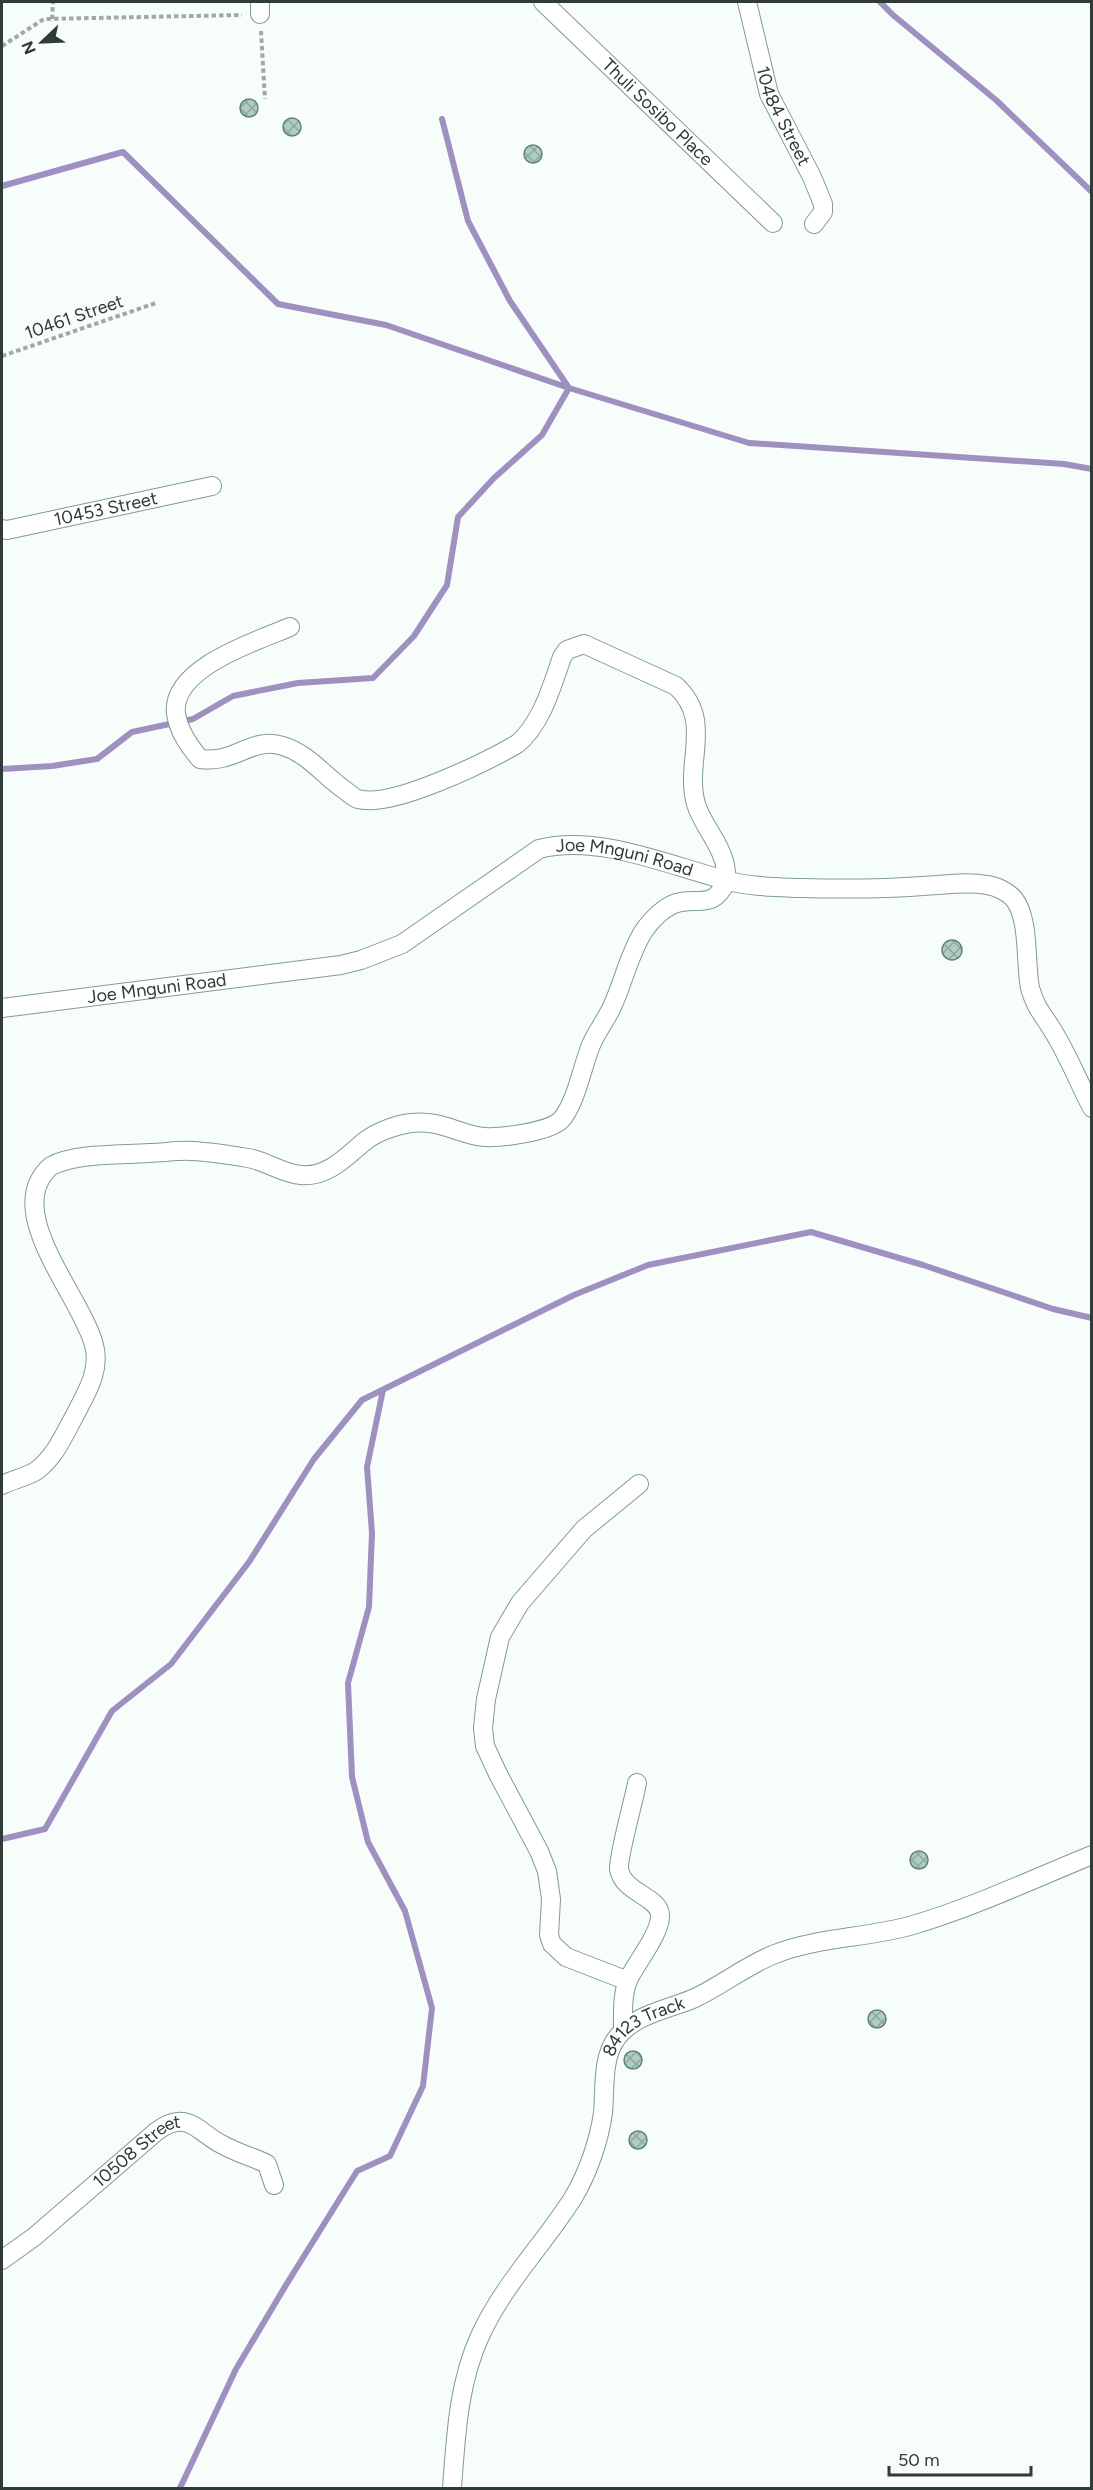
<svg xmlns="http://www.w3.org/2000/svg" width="1093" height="2490" viewBox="0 0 1093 2490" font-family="Figtree,sans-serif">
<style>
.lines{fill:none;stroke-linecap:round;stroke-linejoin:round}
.stream{stroke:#9e90c0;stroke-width:6}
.building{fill:url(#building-cross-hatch);stroke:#658277;stroke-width:1.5}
.minor-casing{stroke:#7f9d91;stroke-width:20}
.path{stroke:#a0a9a6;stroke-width:4;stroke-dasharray:4.5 3;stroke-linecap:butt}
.minor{stroke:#fff;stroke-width:18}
.labels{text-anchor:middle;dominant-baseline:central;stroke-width:4.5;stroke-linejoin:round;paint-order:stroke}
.street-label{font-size:18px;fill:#2e3b36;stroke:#f7fdfb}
</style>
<defs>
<pattern id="building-cross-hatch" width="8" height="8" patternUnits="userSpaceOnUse" patternTransform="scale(1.5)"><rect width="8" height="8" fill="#afcec2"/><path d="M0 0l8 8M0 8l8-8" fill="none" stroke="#8fa89e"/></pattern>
</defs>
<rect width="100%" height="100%" fill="#f7fdfb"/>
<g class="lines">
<!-- stream -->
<path class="stream" d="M880,2L893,15L996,100L1092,192
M2,186L123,152L278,304L386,325L569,388L749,443L1064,464L1092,469
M2,769L52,766L97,759L132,732L193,719L233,696L298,683L373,678L414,636L447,585L458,517L494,478L542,435L569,388L510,301L468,221L442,119
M2,1839L45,1829L112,1711L171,1664L249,1562L314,1459L362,1400L574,1295L648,1265L811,1232L923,1265L1053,1309L1092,1318
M180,2488L236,2369L286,2285L357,2171L390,2156L423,2086L432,2008L405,1911L368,1842L352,1777L348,1683L369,1607L372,1533L367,1467L383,1390"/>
</g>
<!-- building -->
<path class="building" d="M240 108a9 9 0 1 1 18 0a9 9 0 1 1-18 0Z
M283 127a9 9 0 1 1 18 0a9 9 0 1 1-18 0Z
M524 154a9 9 0 1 1 18 0a9 9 0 1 1-18 0Z
M942 950a10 10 0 1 1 20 0a10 10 0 1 1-20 0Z
M910 1860a9 9 0 1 1 18 0a9 9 0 1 1-18 0Z
M868 2019a9 9 0 1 1 18 0a9 9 0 1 1-18 0Z
M624 2060a9 9 0 1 1 18 0a9 9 0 1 1-18 0Z
M629 2140a9 9 0 1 1 18 0a9 9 0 1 1-18 0Z"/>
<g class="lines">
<!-- minor casing -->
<g class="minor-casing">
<g id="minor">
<path id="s1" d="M543,2L773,223"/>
<path id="s2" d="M747,2L769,94L812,177L823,204V212L814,224"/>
<path d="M260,14V2"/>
<path id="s3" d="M2,529L7,530L212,486"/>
<path id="s4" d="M2,1008L341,965L361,960L402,944L539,849C598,834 668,865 725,880C749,887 776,887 801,888C841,889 883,889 923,886C944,885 966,881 987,885C996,886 1008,892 1014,899C1030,919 1025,963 1030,988C1036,1009 1043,1014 1053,1031C1068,1055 1079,1083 1092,1108"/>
<path d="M2,1485C12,1480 26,1477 36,1471C55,1457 64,1435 75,1415C86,1393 101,1371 94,1345C81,1295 0,1210 51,1166C76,1153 120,1155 149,1153C163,1153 178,1150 192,1151C210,1152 230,1155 248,1158C266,1161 283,1174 301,1175C327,1178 347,1156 365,1141C377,1132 395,1125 411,1123C438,1120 453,1131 477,1136C494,1140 549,1132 561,1120C576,1103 582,1067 591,1045C597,1031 606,1020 612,1007C623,983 629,955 643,932C651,920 666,904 681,902C705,899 713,907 727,881C726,874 726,865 723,858C717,839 702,824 696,804C684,762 714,721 676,686L584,644L567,650L562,657C552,686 541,725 517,744C486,762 391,809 358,799C354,798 349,793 346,791C325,777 309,754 283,746C252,736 235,764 200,759C189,746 179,732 176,714C170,668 257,641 290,627"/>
<path d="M628,1981L566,1957L552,1944L549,1935L551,1899L547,1871L539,1851L498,1774L485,1746L483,1728L486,1699L500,1637L520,1603L584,1529L639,1484"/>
<path d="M623,2030C623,2014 622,1995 628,1980C636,1963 661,1933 660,1915C659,1896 623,1893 619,1869C618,1856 634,1800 637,1783"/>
<path id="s5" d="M2,2260L34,2237L157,2131C188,2108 198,2133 223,2145C237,2153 253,2157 267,2164L274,2185"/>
<path id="s6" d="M452,2488C456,2436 458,2384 480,2336C503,2285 544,2244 573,2198C588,2173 599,2141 603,2113C605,2090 602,2058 616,2039C633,2014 670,2009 695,1998C722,1985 747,1965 775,1954C818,1937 868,1938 913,1925C974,1907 1033,1879 1092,1855"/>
</g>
</g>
<!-- path -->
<path class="path" d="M52,19L53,2
M261,31L265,99
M2,46L44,19L242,15
M2,356L156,303"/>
<!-- minor -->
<use href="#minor" class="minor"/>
</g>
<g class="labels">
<!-- street labels -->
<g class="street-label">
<text stroke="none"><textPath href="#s1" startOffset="159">Thuli Sosibo Place</textPath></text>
<text stroke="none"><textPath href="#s2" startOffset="120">10484 Street</textPath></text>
<text transform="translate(74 317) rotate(-19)">10461 Street</text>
<text stroke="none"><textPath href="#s3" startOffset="106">10453 Street</textPath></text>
<text stroke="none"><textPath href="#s4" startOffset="660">Joe Mnguni Road</textPath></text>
<text stroke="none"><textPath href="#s4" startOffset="156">Joe Mnguni Road</textPath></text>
<text stroke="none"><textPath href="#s6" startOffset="519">84123 Track</textPath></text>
<text stroke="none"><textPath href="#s5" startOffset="174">10508 Street</textPath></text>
</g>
</g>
<!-- border -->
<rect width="1093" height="2490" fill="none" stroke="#2e3b36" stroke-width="6"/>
<!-- north arrow -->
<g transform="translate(42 42) rotate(247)" stroke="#f7fdfb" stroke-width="4.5" paint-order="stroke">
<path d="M0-4.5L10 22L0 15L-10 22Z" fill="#2e3b36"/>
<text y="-9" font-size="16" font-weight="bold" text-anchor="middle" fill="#2e3b36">N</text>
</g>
<!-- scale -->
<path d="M889 2466v9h142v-9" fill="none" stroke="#2e3b36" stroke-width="3"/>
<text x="898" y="2466" font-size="18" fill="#2e3b36" stroke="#f7fdfb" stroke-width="4.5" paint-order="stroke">50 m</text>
</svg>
